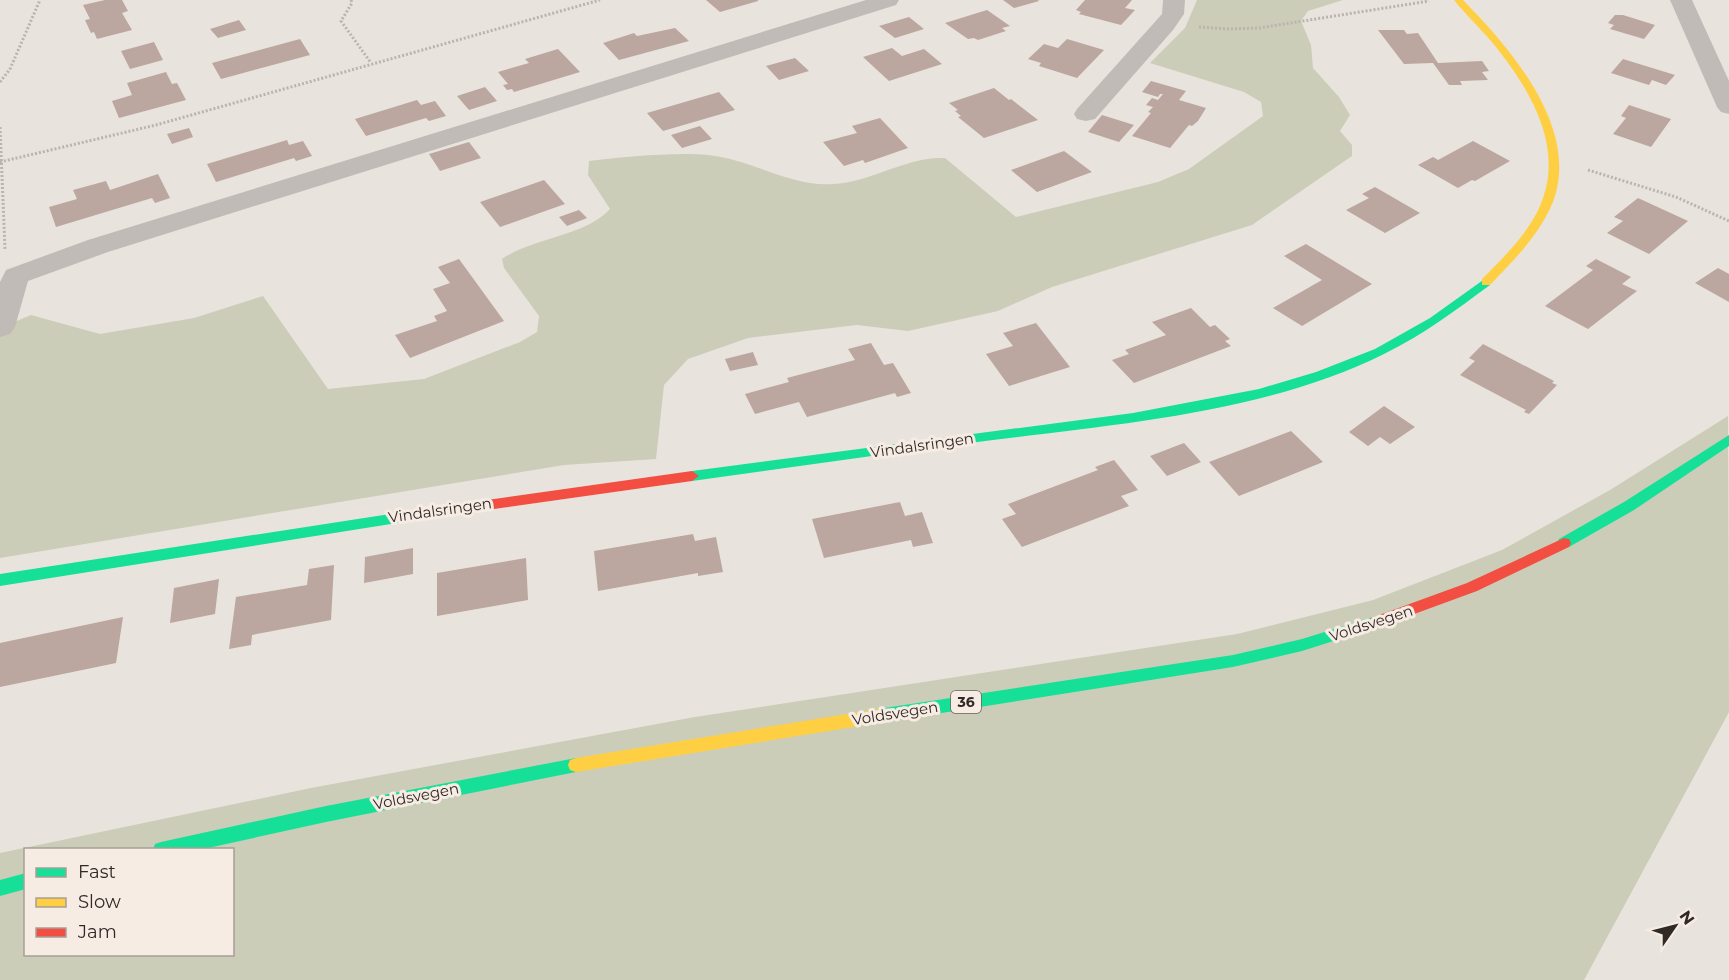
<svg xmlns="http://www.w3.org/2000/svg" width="1729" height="980" viewBox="0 0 1729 980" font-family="Montserrat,sans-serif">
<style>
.green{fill:#cbcdb8;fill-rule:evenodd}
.building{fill:#bba6a0}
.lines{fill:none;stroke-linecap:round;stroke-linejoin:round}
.path{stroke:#bab3af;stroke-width:3;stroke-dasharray:2 2;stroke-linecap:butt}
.street{fill:#c1bbb7;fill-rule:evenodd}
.fast{fill:#16e098;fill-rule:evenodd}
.slow{fill:#ffcf43;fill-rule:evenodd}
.jam{fill:#f24e42;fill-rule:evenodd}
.labels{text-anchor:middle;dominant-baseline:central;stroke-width:6;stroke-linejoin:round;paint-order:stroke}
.shield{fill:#f6ece4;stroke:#6c645f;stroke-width:1.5}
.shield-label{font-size:14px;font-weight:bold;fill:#312926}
.street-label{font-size:15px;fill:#312926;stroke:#f6ece4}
</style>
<rect width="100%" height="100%" fill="#e9e3dd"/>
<!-- green -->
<path class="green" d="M1197,0H1343L1308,11L1301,21L1311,45L1313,68L1339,97L1350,115L1340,131L1352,145V156L1252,225L1052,287L998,311L908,331L857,325L748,338L688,359L664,385L656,459L564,465L0,558V328L31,315L100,334L194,318L263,296L328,389L424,379L520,342L537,332L539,316L504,268L502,259C534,237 584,237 610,209L588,175L589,161C624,157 674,152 708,155C751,159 790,187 833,184C872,182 907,156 945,158L1016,217L1158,182L1189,169L1263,116L1261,102L1244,92L1150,63L1185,28Z
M1728,416L1729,712L1584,980H0V853L311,788L695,717L1237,634L1373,600L1502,550L1610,490ZM26,850H232V954H26Z"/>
<!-- building -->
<path class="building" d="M105,0H122L128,11L122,13L132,30L97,39L94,32L91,33L85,20L90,19L83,5Z
M706,0H758V1L720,12Z
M1003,0H1038L1039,1L1014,8Z
M1085,0H1132L1125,8L1135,10L1121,25L1079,14L1081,12L1076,10Z
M987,10L1010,26L1002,28L1006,31L978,40L974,38L968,39L945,23Z
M1615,15H1623L1655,25L1644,39L1610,29L1614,25L1608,23Z
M909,17L924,29L895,38L879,26Z
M239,20L246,30L218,38L210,29Z
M675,28L689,41L619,60L603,43L634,33L637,36Z
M1378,30H1404L1407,34L1418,33L1438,63L1482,61L1489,71L1482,72L1488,80L1460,81L1462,85H1449L1433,63L1404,64Z
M300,39L310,55L221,79L212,63Z
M1067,39L1104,50L1077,78L1039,66L1041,63L1028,59L1044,44L1058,48Z
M154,42L163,60L130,69L121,51Z
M892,48L902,56L924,49L942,64L889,81L863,57Z
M558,49L580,72L514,92L512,89L507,90L503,85L508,84L498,72L529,63L525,59Z
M795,58L809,71L779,80L766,66Z
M1623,59L1675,75L1666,85L1652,80L1649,85L1611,73Z
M166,72L172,84L177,83L186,100L119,118L112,101L132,95L127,83Z
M1151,81L1186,91L1179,100L1206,108L1198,121L1192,126L1189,125L1170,148L1132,136L1151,113L1148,112L1153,107L1146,105L1152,98L1158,100L1163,94H1160L1158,97L1142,92Z
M485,87L497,101L469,110L457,96Z
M994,88L1009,100L1011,99L1038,120L984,138L958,117L961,116L955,111L958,110L949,103Z
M719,92L735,110L663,131L647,113Z
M417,100L421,105L435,101L446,116L429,121L426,118L366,136L355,119Z
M1629,105L1671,119L1651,147L1613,134L1626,118L1621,116Z
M1102,115L1134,125L1119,142L1088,132Z
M880,118L908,148L865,163L863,160L844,166L823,142L857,133L852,126Z
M700,126L712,139L682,148L671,135Z
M189,128L193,137L172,144L167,134Z
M287,140L289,145L303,141L312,156L296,161L294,158L216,182L207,164Z
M1473,141L1510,161L1475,181L1472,180L1458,188L1418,165L1433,157L1438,160Z
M469,142L481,158L440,171L429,154Z
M1064,151L1092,172L1037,192L1011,170Z
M158,174L170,198L155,203L152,198L56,227L49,207L77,199L73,190L106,181L110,190Z
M544,180L565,204L500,227L480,202Z
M1375,187L1420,213L1385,233L1346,210L1369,198L1362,194Z
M1638,198L1688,221L1649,254L1607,233L1623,221L1614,217Z
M579,210L587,218L567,226L559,217Z
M1306,244L1372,284L1302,326L1273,308L1322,280L1284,256Z
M459,259L504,321L410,358L395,335L437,321L434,316L447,311L433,289L450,283L438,267Z
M1596,259L1631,277L1622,284L1637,291L1588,329L1545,306L1593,270L1586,266Z
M1718,268L1729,274V302L1695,283Z
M1191,308L1210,327L1215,325L1230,339L1225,341L1231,346L1134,383L1112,360L1129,354L1125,350L1166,335L1152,322Z
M1036,323L1070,367L1009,386L986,354L1013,346L1003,333Z
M871,343L884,365L893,363L911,393L897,397L895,393L807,417L799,402L755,414L745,394L789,382L787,378L855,360L848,349Z
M1483,344L1554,381L1552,383L1557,385L1529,414L1524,412L1526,410L1460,375L1475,361L1469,358Z
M753,352L758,365L730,371L725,359Z
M1384,406L1415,427L1390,444L1380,437L1368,446L1349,432Z
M1291,431L1323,462L1239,496L1209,462Z
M1184,443L1201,462L1167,476L1150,456Z
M1114,460L1138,490L1121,496L1129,506L1022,547L1002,519L1016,514L1008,504L1098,470L1095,467Z
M900,502L905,516L922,512L933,543L913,547L911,540L824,558L812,519Z
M693,534L695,541L716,537L723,572L698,576V573L598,591L594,551Z
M413,548V574L364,583L365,557Z
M526,558L528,600L437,616V573Z
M334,565L331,620L252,635L251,645L229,649L236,597L307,585L309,569Z
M219,579L215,614L170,623L174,588Z
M123,617L116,663L0,687V643Z"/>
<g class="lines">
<!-- path -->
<path class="path" d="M351,0L352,3L341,21L371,63
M1199,27L1230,29L1259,28L1429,1
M0,82L10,69L40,0
M0,127L5,249
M0,162L156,125L600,0
M1588,170L1676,197L1729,221"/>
<!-- street -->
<path class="street" d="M866,0H899L896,5L108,252L28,281L15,327L10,334L0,337V282L6,270L88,240Z
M1163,0H1185L1184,14L1173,30L1095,119L1086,121L1077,119L1074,114L1077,109L1162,14Z
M1670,0H1692L1729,81V114L1721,112L1717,107Z"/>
<!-- fast -->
<path class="fast" d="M1486,278L1490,279V285C1456,310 1423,335 1384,354C1268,412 1120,424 993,440C892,453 792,467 692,481L685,476L692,471L1133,413L1259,389L1316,372L1375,349L1430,318Z
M1729,435V446L1634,510L1569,547H1559L1557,543L1559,539L1624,502Z
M416,510L421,511L423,515L421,519L416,520L0,586V574Z
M1376,616L1381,618L1383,622L1381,626L1302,651L1233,667L878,723L872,721L870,716L872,711L878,709L1233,655L1302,639Z
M576,758L582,760L584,765L582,770L576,772L326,822L199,850H153L155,844L161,842L326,806Z
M26,873V889L0,896V880Z"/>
<!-- slow -->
<path class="slow" d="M1454,0H1463C1509,47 1577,124 1555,196C1544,230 1515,259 1490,285H1482V279C1506,255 1534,228 1544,195C1562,139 1525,82 1491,41C1479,27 1465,14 1454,0Z
M878,709L884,711L886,716L884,721L878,723L576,772L570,770L568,765L570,760L576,758Z"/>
<!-- jam -->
<path class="jam" d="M692,471L699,476L692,481L416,520L411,519L409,515L411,511L416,510Z
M1564,538L1569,539L1571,543L1569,547L1477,591L1376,628L1371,626L1369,622L1371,618L1467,583Z"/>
</g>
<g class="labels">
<!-- shield labels -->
<rect class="shield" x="951" y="691" width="30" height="22" rx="4.5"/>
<g class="shield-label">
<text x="966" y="702">36</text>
</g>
<!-- street labels -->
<g class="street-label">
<text transform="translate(922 445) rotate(-8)">Vindalsringen</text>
<text transform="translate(440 510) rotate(-8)">Vindalsringen</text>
<text transform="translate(1371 623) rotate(-18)">Voldsvegen</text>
<text transform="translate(895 713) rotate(-9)">Voldsvegen</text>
<text transform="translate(416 796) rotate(-11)">Voldsvegen</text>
</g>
</g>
<!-- legend -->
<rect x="24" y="848" width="210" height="108" fill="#f6ece4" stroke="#a79e98" stroke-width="1.5"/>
<rect x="36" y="868" width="30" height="9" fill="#16e098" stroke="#a79e98" stroke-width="1.5"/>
<text x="78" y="878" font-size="18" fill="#312926">Fast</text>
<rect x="36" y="898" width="30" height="9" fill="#ffcf43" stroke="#a79e98" stroke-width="1.5"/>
<text x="78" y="908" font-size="18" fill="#312926">Slow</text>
<rect x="36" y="928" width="30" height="9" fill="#f24e42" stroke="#a79e98" stroke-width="1.5"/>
<text x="78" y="938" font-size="18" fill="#312926">Jam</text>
<!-- north arrow -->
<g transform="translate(1675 926) rotate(55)" stroke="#f6ece4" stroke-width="4.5" paint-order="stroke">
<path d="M0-4.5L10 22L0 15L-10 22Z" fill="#312926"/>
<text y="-9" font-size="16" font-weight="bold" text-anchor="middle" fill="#312926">N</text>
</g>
</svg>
